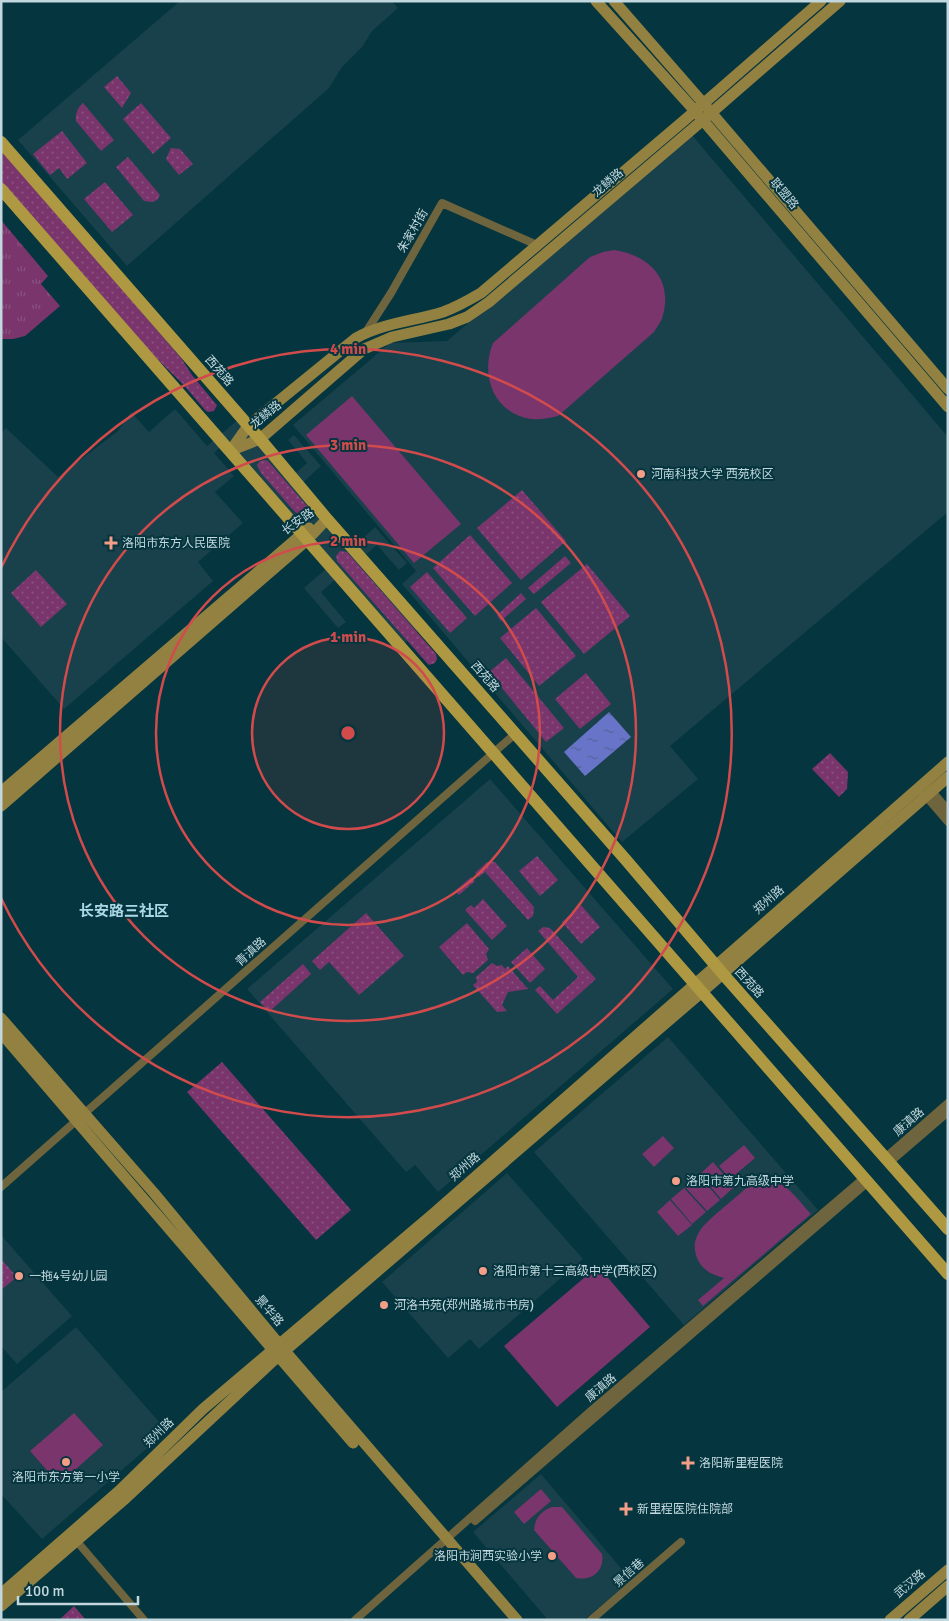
<svg xmlns="http://www.w3.org/2000/svg" width="949" height="1621" viewBox="0 0 949 1621" font-family="Signika,'Noto Sans SC',sans-serif">
<style>
.built{fill:#18414b}
.grass{fill:url(#grass-dots)}
.park{fill:url(#park-tufts)}
.pitch{fill:#79356c}
.water{fill:url(#water-ripples)}
.lines{fill:none;stroke-linecap:round;stroke-linejoin:round}
.street{stroke:#6e643d;stroke-width:8}
.secondary{stroke:#928141;stroke-width:11}
.primary{stroke:#ae9841;stroke-width:12}
.ring{fill:none;stroke:#d24b4c;stroke-width:2.5}
.poi-dot{fill:#f49e88;stroke:#05353e;stroke-width:2}
.labels{text-anchor:middle;dominant-baseline:central;stroke-width:4;stroke-linejoin:round;paint-order:stroke}
.street-label{font-size:12px;fill:#c2d8de;stroke:#05353e}
.poi-label{font-size:12px;fill:#c2d8de;stroke:#05353e;text-anchor:start}
.quarter-label{font-size:15px;font-weight:bold;fill:#aad8e4;stroke:#05353e}
.centre{fill:#d24b4c;stroke:#05353e;stroke-width:2.5}
.ring-label{font-size:15px;text-anchor:middle;font-weight:bold;fill:#d24b4c;stroke:#05353e;stroke-width:4;stroke-linejoin:round;paint-order:stroke}
</style>
<defs>
<pattern id="grass-dots" width="8" height="8" patternUnits="userSpaceOnUse" patternTransform="scale(1.25)"><rect width="8" height="8" fill="#79356c"/><path d="M2 2h.1M6 6h.1" fill="none" stroke="#8a5281" stroke-width="1.8" stroke-linecap="round"/></pattern>
<pattern id="park-tufts" width="24" height="20" patternUnits="userSpaceOnUse" patternTransform="scale(1.25)"><rect width="24" height="20" fill="#79356c"/><path d="M3 7l-1-3M5 7V3M7 7l1-3M15 17l-1-3M17 17v-4M19 17l1-3" fill="none" stroke="#8a5281"/></pattern>
<pattern id="water-ripples" width="26" height="14" patternUnits="userSpaceOnUse" patternTransform="scale(1.25)"><rect width="26" height="14" fill="#6774c8"/><path d="M2 4q2-2 4 0t4 0M15 11q2-2 4 0t4 0" fill="none" stroke="#576299"/></pattern>
</defs>
<rect width="100%" height="100%" fill="#05353e"/>
<!-- built -->
<path class="built" d="M180,1H392L398,8L372,31L362,47L342,67L329,88L127,266L18,140Z
M691,134L948,437V512L670,746L698,779L622,842L402,584L416,571L293,425L390,343L447,341Z
M175,409L207,446L239,419L290,478L307,463L288,440L294,435L321,466L298,487L351,549L375,527L407,563L399,570L377,545L360,560L420,629L397,649L336,579L321,592L346,622L338,628L304,588L327,568L221,446L214,453L234,476L215,492L243,523L198,562L213,581L64,709L1,637V433L6,428L58,477L118,431L131,412L149,432Z
M490,779L673,989L438,1192L415,1165L406,1172L247,989Z
M668,1037L818,1210L684,1325L534,1152Z
M507,1173L583,1259L479,1349L470,1339L448,1358L382,1282Z
M1,1235L72,1316L17,1364L1,1346Z
M76,1327L167,1431L42,1539L1,1494V1392Z
M541,1474L631,1580L584,1620H548L473,1532Z"/>
<!-- grass -->
<path class="grass" d="M117,76L131,93L122,108L104,87Z
M83,103L114,140L101,151L76,121C75,114 78,107 83,103Z
M141,103L171,138L153,154L123,119Z
M62,131L87,163L67,179L59,168L50,175L33,154Z
M1,148L181,358L192,375L215,403L217,405L214,411L208,412L205,410L183,384L153,355L1,182Z
M171,148L180,149L193,164L179,175L166,159Z
M128,157L160,195L157,200L153,202L144,201L116,167Z
M105,182L133,215L112,232L84,199Z
M265,460L268,461L307,506L308,509L304,515H301L295,512L261,473L257,465L260,461Z
M522,490L566,541L521,580L477,528Z
M470,535L512,583L475,616L433,568Z
M340,551L347,552L436,654L437,659L435,663L429,665L426,662L337,561L336,556Z
M565,556L571,563L534,594L528,588Z
M587,564L630,616L584,654L541,602Z
M36,570L67,604L41,627L11,593Z
M427,572L467,618L450,633L410,587Z
M521,593L526,599L501,621L497,615Z
M536,608L576,656L539,686L500,638Z
M506,658L564,728L546,742L489,672Z
M586,673L611,704L580,729L555,699Z
M830,753L848,772L847,789L839,797L812,769Z
M537,856L558,880L540,896L519,871Z
M487,862H495L534,907L533,916L528,920L485,872L479,877L475,873Z
M471,877L475,881L459,895L455,891Z
M483,899L507,926L492,940L465,910L471,905L474,908Z
M581,905L600,927L581,944L562,922Z
M366,913L404,956L359,995L329,962L320,970L312,961Z
M467,923L489,949L486,954L488,960L473,973L467,972L463,975L439,947Z
M543,927L550,928L596,979L557,1014L535,990L540,986L553,1000L578,977L538,931Z
M527,948L545,969L530,983L511,962Z
M492,963L497,966L502,965L505,969L508,966L528,989L508,992L502,1005L507,1011L497,1012L473,985L477,982L476,977Z
M303,964L311,974L269,1012L260,1002Z
M222,1062L351,1210L316,1240L187,1092Z
M1,1259L17,1277L1,1290Z
M74,1606L86,1620H59Z"/>
<!-- park -->
<path class="park" d="M1,220L48,276L41,284L60,306L25,336L13,339H1Z"/>
<!-- pitch -->
<path class="pitch" d="M614,250C648,255 673,278 663,315C662,321 657,327 654,332L558,416C549,418 541,420 531,419C493,413 480,375 493,343L590,257L603,252Z
M352,396L461,524L414,563L306,435Z
M663,1136L674,1148L654,1167L642,1154Z
M744,1145L755,1158L730,1179L719,1166Z
M713,1162L734,1187L721,1199L700,1174Z
M699,1175L720,1200L707,1211L685,1187Z
M768,1180C788,1183 798,1200 811,1214L703,1306L698,1300L724,1278C712,1275 702,1270 697,1258C688,1235 708,1221 723,1208C732,1200 741,1193 750,1185L756,1182Z
M684,1188L706,1212L692,1224L671,1199Z
M670,1200L692,1225L678,1236L657,1212Z
M598,1266L650,1327L557,1407L504,1346Z
M74,1413L103,1445L59,1484L30,1451Z
M541,1489L551,1501L524,1524L514,1512Z
M552,1507H562L602,1554C605,1571 592,1581 576,1578L534,1530C535,1519 540,1511 552,1507Z"/>
<!-- water -->
<path class="water" d="M609,712L631,737L585,776L564,752Z"/>
<g class="lines">
<!-- street -->
<path class="street" d="M366,332L391,293L442,203L537,245
M930,789L948,810
M923,793L948,822
M886,1157L948,1103
M890,1162L948,1112
M1,1187L516,733
M475,1521L868,1182
M74,1538L144,1620
M355,1620L593,1409L864,1178
M591,1620L681,1542"/>
<!-- secondary -->
<path class="secondary" d="M596,1L695,111L948,407
M614,1L704,104L948,389
M231,450L248,426L356,338C383,323 414,321 443,312C457,307 469,300 481,293L687,118L821,1
M230,451L260,439L364,349L392,337L449,324L467,317L489,302L703,120L840,1
M1,792L309,528
M1,806L307,540L327,519
M1,1018L154,1193L279,1344L517,1620
M1,1033L353,1443
M1,1594L119,1491L203,1409L433,1214L948,762
M1,1606L126,1498L273,1361L702,992L948,777
M890,1620L948,1570
M909,1620L948,1586"/>
<!-- primary -->
<path class="primary" d="M1,142L260,439L327,519L626,860L723,974L948,1229
M1,189L948,1274"/>
</g>
<!-- distance rings -->
<circle cx="348" cy="733" r="96" fill="#d24b4c" fill-opacity=".12"/>
<g class="ring">
<circle cx="348" cy="733" r="96"/>
<circle cx="348" cy="733" r="192"/>
<circle cx="348" cy="733" r="288"/>
<path d="M1 568A384 384 0 1 1 1 898"/>
</g>
<!-- markers -->
<g class="poi-dot">
<circle cx="641" cy="474" r="5"/>
<path d="M108.5 535.5h5v5h5v5h-5v5h-5v-5h-5v-5h5z"/>
<circle cx="676" cy="1181" r="5"/>
<circle cx="483" cy="1271" r="5"/>
<circle cx="19" cy="1276" r="5"/>
<circle cx="384" cy="1305" r="5"/>
<circle cx="66" cy="1462" r="5"/>
<path d="M685.5 1455.5h5v5h5v5h-5v5h-5v-5h-5v-5h5z"/>
<path d="M623.5 1501.5h5v5h5v5h-5v5h-5v-5h-5v-5h5z"/>
<circle cx="552" cy="1556" r="5"/>
</g>
<g class="labels">
<!-- street labels -->
<g class="street-label">
<text transform="translate(608 183) rotate(-40)">龙鳞路</text>
<text transform="translate(784 194) rotate(50)">联盟路</text>
<text transform="translate(413 231) rotate(-60)">朱家村街</text>
<text transform="translate(219 371) rotate(49)">西苑路</text>
<text transform="translate(266 415) rotate(-39)">龙鳞路</text>
<text transform="translate(298 522) rotate(-35)">长安路</text>
<text transform="translate(485 677) rotate(49)">西苑路</text>
<text transform="translate(769 900) rotate(-41)">郑州路</text>
<text transform="translate(251 952) rotate(-42)">青滇路</text>
<text transform="translate(749 983) rotate(48)">西苑路</text>
<text transform="translate(909 1122) rotate(-41)">康滇路</text>
<text transform="translate(465 1167) rotate(-41)">郑州路</text>
<text transform="translate(269 1311) rotate(50)">景华路</text>
<text transform="translate(601 1388) rotate(-40)">康滇路</text>
<text transform="translate(159 1433) rotate(-44)">郑州路</text>
<text transform="translate(629 1573) rotate(-41)">景信巷</text>
<text transform="translate(910 1584) rotate(-40)">武汉路</text>
</g>
<!-- poi labels -->
<g class="poi-label">
<text x="651" y="474">河南科技大学 西苑校区</text>
<text x="122" y="543">洛阳市东方人民医院</text>
<text x="686" y="1181">洛阳市第九高级中学</text>
<text x="493" y="1271">洛阳市第十三高级中学(西校区)</text>
<text x="29" y="1276">一拖4号幼儿园</text>
<text x="394" y="1305">河洛书苑(郑州路城市书房)</text>
<text x="699" y="1463">洛阳新里程医院</text>
<text x="66" y="1477" text-anchor="middle">洛阳市东方第一小学</text>
<text x="637" y="1509">新里程医院住院部</text>
<text x="542" y="1556" text-anchor="end">洛阳市涧西实验小学</text>
</g>
<!-- quarter labels -->
<g class="quarter-label">
<text x="124" y="911">长安路三社区</text>
</g>
</g>
<circle cx="348" cy="733" r="8" class="centre"/>
<g class="ring-label">
<text x="348" y="354">4 min</text>
<text x="348" y="450">3 min</text>
<text x="348" y="546">2 min</text>
<text x="348" y="642">1 min</text>
</g>
<!-- border -->
<rect width="949" height="1621" fill="none" stroke="#c2d8de" stroke-width="5"/>
<!-- scale -->
<path d="M18 1596v8h120v-8" fill="none" stroke="#c2d8de" stroke-width="2.5"/>
<text x="25" y="1596" font-size="15" fill="#c2d8de" stroke="#05353e" stroke-width="4" paint-order="stroke">100 m</text>
</svg>
